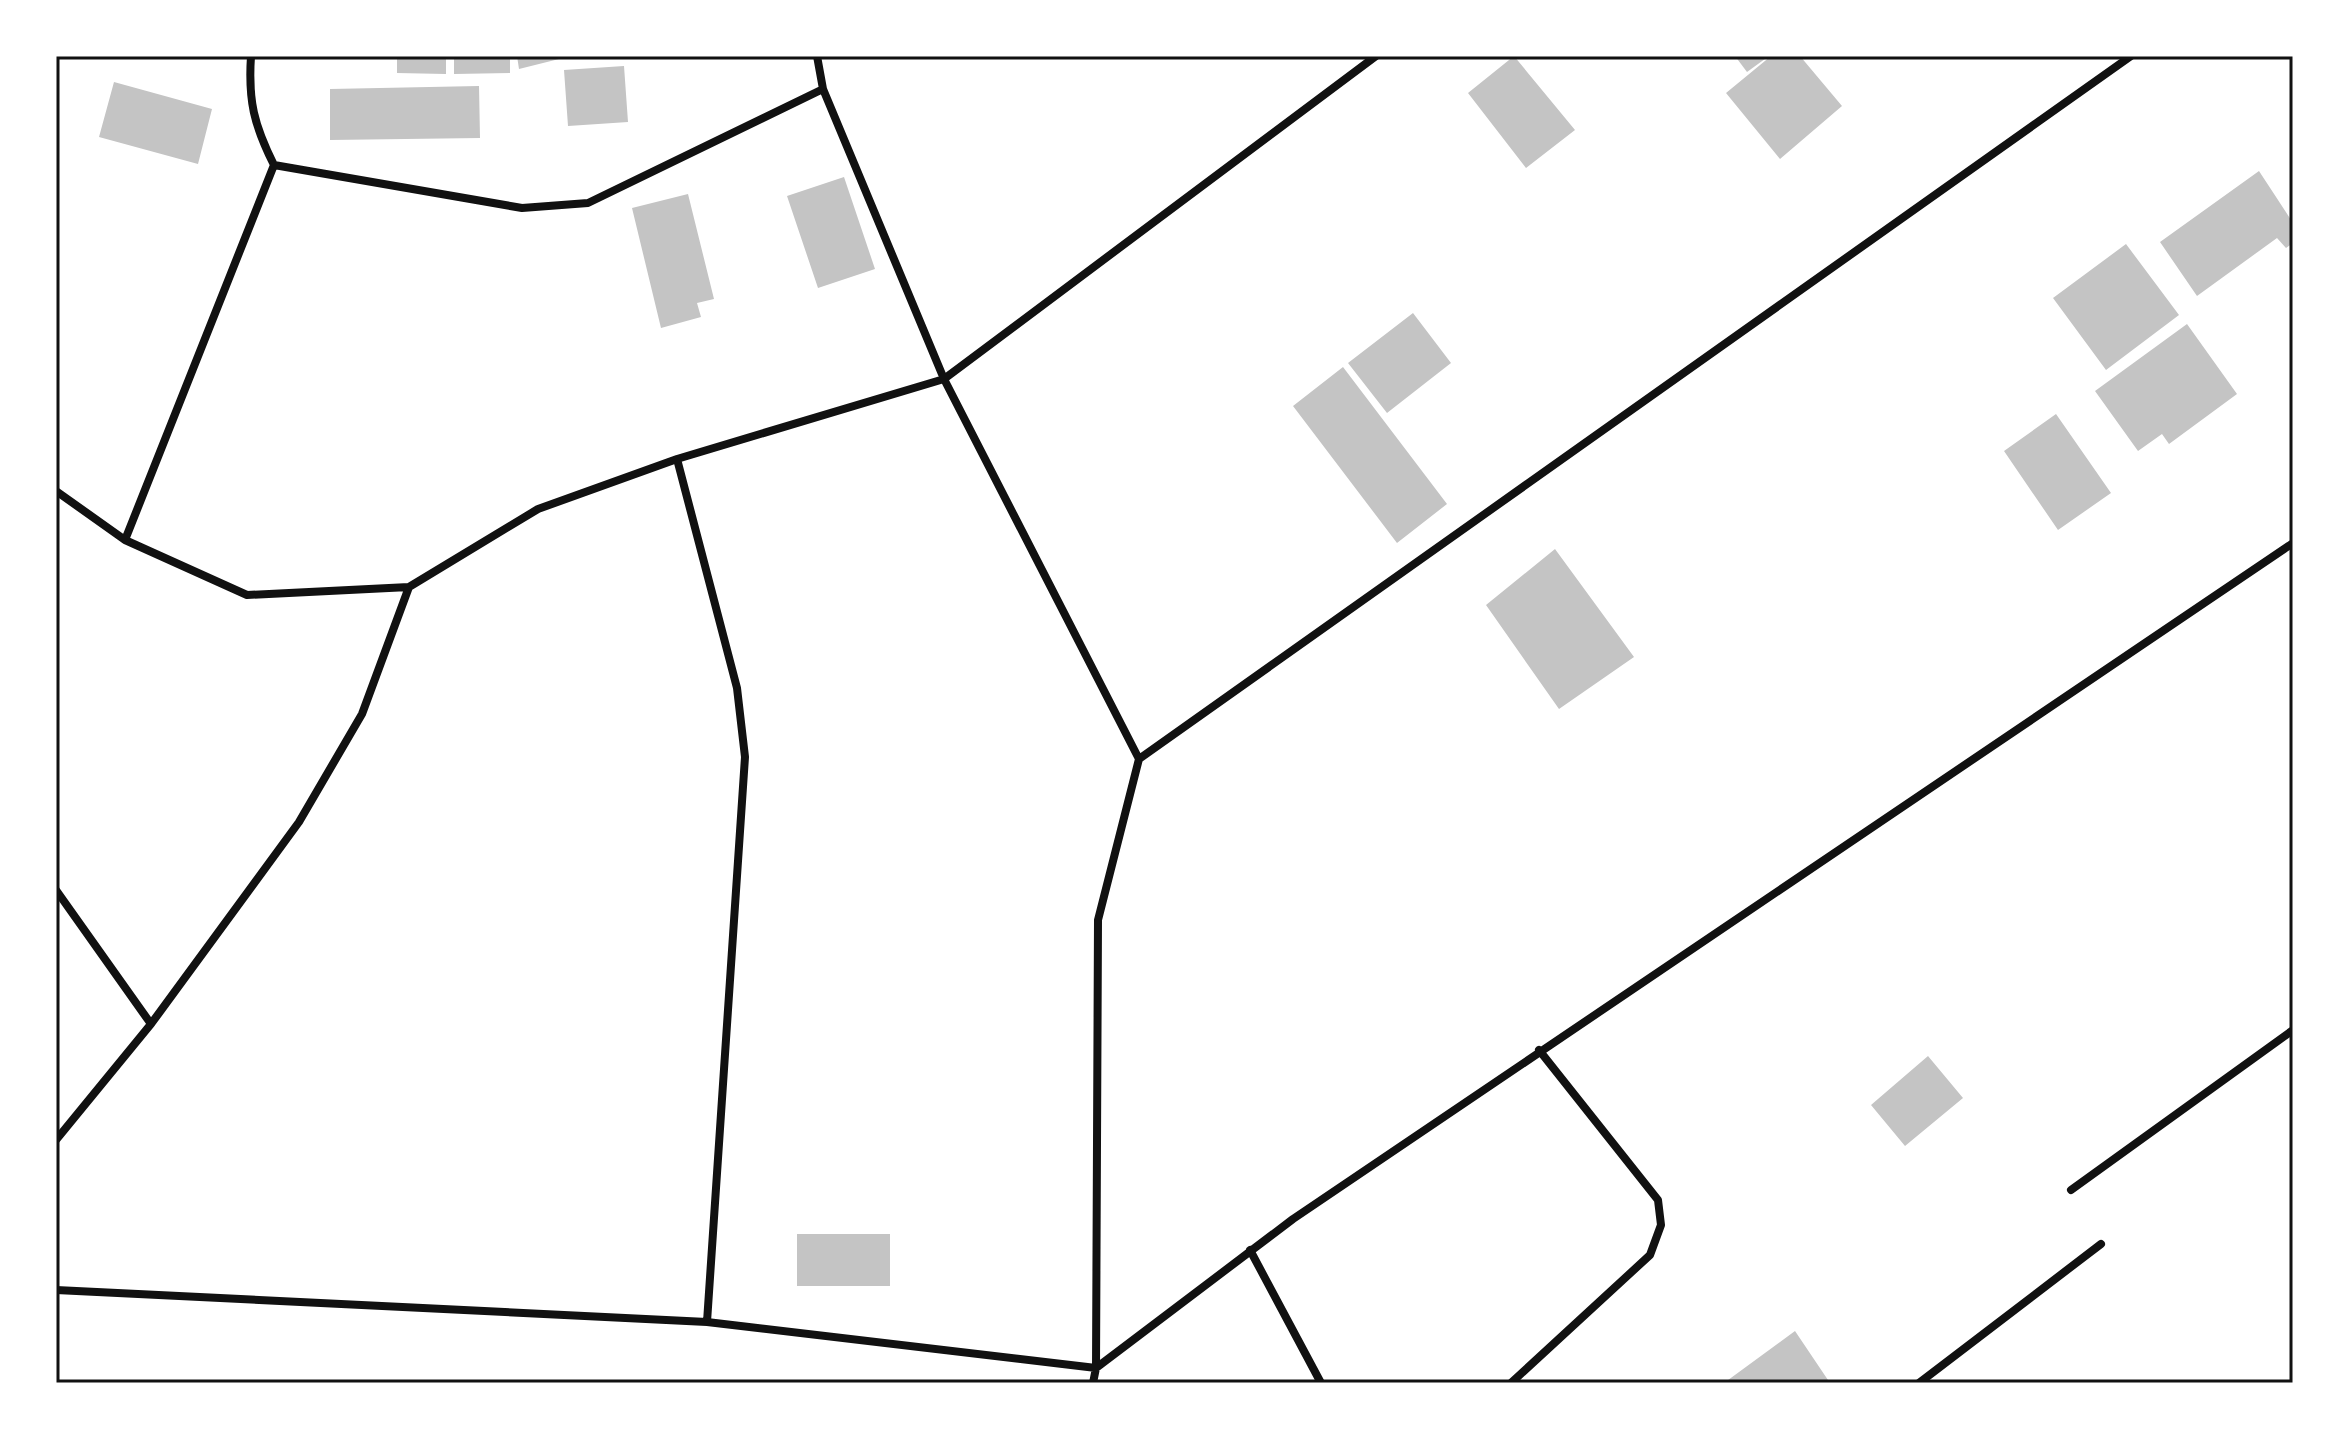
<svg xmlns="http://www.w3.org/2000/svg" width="2349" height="1439" viewBox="0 0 2349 1439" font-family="Poppins,sans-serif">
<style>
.building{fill:#c4c4c4}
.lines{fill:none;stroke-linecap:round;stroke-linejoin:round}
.minor{stroke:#111;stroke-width:8}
.neatline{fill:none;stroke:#111;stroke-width:3}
</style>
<rect width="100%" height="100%" fill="#fff"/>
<!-- building -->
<path class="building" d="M397,56H446V74L397,73Z
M454,56H510V73L454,74Z
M517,56H567V57L519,69Z
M1514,56L1575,130L1526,168L1468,93Z
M1735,56H1769L1747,72Z
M1771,56H1800L1842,106L1780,159L1726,93Z
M624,66L628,122L568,126L564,70Z
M114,82L212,109L198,164L99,137Z
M479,86L480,138L330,140V89Z
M2259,171L2293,223V243L2286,248L2277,238L2197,296L2160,242Z
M844,177L875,269L818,288L787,196Z
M688,194L714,299L697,303L701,317L661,328L632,208Z
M2126,244L2179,315L2106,370L2053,298Z
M1413,313L1451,363L1387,413L1348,363Z
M2187,324L2237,394L2169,444L2162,434L2138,451L2095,391Z
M1343,367L1447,504L1397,543L1293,406Z
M2056,414L2111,493L2058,530L2004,451Z
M1555,549L1634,657L1559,709L1486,605Z
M1928,1056L1963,1098L1905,1146L1871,1105Z
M797,1234H890V1286H797Z
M1795,1331L1830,1383H1724Z"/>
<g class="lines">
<!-- minor -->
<path class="minor" d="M817,56L823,89L944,379L1139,759L1098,920L1096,1368L1093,1383
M274,165L522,208L588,203L823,89
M677,459L737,688L745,757L707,1322
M56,491L125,540L247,595L409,587
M125,540L274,165C254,125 248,101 251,56
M1139,759L2131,56
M56,890L151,1024
M56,1140L151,1024L299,822L362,714L409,587L538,509L677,459L944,379L1376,56
M2071,1190L2293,1030
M1250,1250L1321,1383
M56,1290L707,1322L1096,1368L1293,1219L2293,543
M1511,1383L1650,1255L1661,1225L1658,1200L1539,1050
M1919,1383L2101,1244"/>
</g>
<!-- border -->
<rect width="2349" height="1439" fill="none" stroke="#ffffff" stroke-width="116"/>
<rect x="58" y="58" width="2233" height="1323" class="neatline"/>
</svg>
